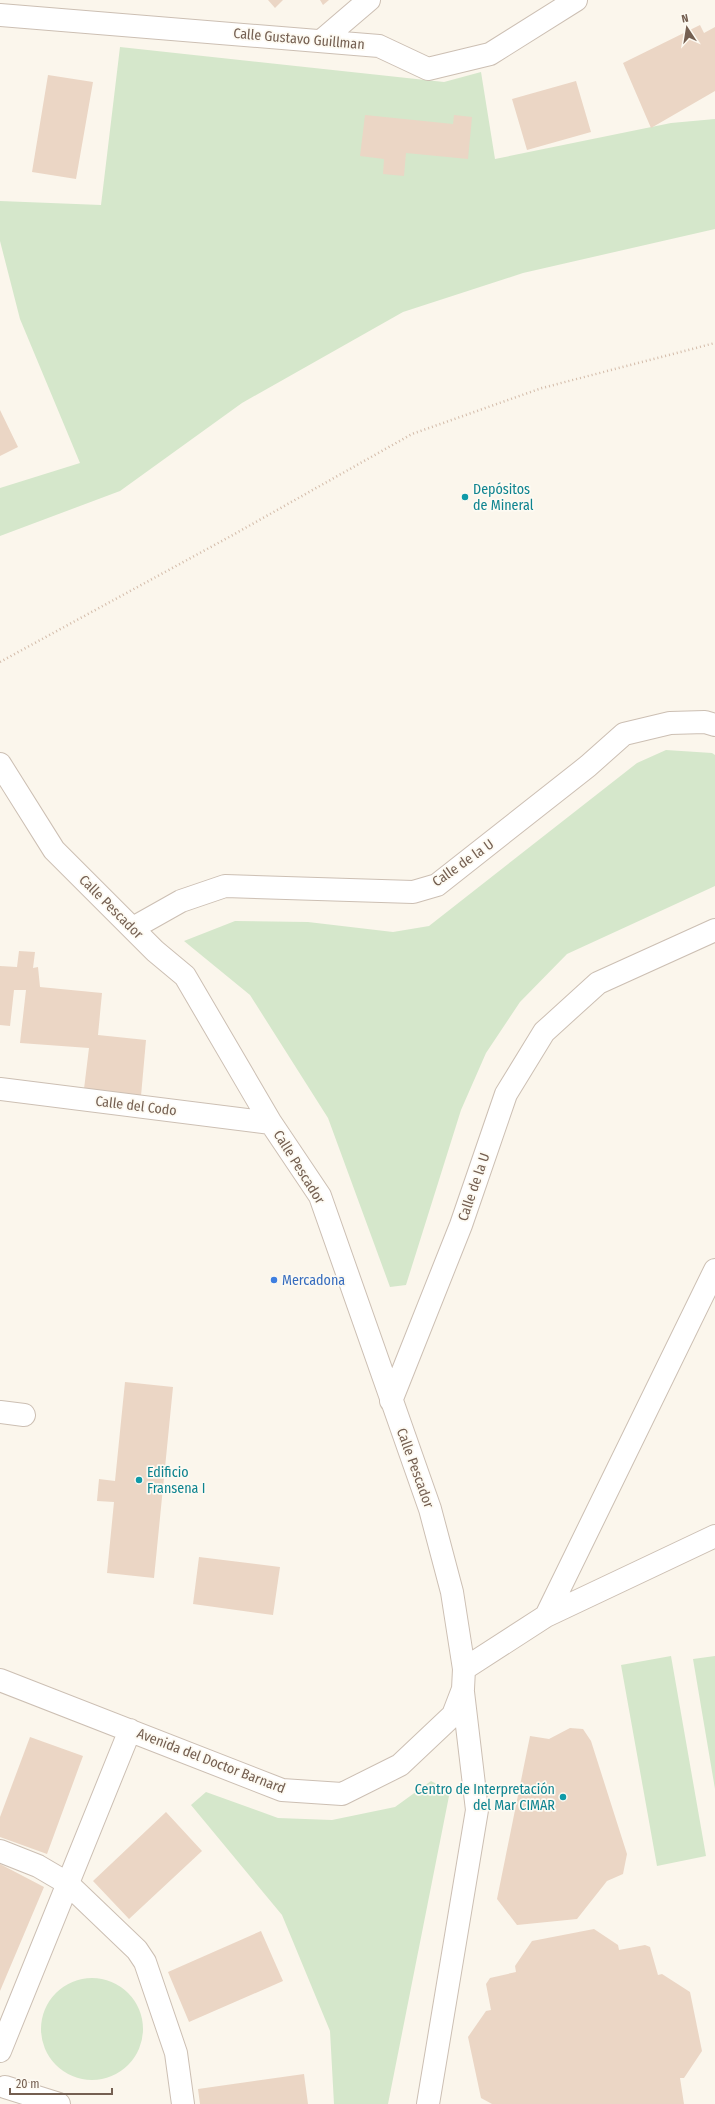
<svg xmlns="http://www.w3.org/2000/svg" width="715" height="2104" viewBox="0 0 715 2104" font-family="'Fira Sans Condensed',sans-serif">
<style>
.green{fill:#d5e7cb}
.building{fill:#ebd6c5}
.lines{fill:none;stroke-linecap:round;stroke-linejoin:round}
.minor-casing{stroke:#ccbfb3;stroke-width:24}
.path{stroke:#d3bba9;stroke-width:2.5;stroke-dasharray:1 3;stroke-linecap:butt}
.minor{stroke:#fff;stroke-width:22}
.culture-dot{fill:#0f9aa8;stroke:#fdfaf2;stroke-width:1.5}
.shop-dot{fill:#3f7fe0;stroke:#fdfaf2;stroke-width:1.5}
.labels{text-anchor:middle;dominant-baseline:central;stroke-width:3.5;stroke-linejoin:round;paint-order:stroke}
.street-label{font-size:14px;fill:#745f51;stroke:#fdfaf2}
.culture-label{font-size:14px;fill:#0d838f;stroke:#fdfaf2;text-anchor:start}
.shop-label{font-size:14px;fill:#366cbe;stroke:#fdfaf2;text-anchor:start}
</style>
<rect width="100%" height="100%" fill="#fbf6ec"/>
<!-- green -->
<path class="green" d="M120,47L444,82L481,72L495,159L671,123L715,119V229L523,273L403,312L242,403L120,491L0,536V488L80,463L20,319L0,241V201L101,205Z
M666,750L712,753L715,755V886L567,954L520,1002L486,1053L461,1110L406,1285L390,1287L328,1118L250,995L184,941L235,921L308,922L393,932L429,926L637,763Z
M671,1656L706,1856L657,1866L621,1665Z
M715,1656V1789L693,1659Z
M431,1781L450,1791L388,2104H334L330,2031L282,1915L191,1805L206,1792L278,1818L332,1820L395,1807Z
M41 2029a51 51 0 1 1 102 0a51 51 0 1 1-102 0Z"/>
<!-- building -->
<path class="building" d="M268,0H283L275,8Z
M320,0H329L323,5Z
M700,25L704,33L715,27V91L651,128L623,63Z
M48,75L93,82L76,179L32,172Z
M576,81L591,132L527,150L512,99Z
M365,115L453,124L454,115L472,117L468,159L406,153L404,176L383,174L384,159L360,156Z
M0,410L18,447L0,456Z
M19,951L35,952L33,968L38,967L40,987L102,993L98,1035L146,1040L141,1096L84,1089L89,1048L20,1043L26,990H14L10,1026L0,1025V966L17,967Z
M125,1382L173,1387L154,1578L107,1573L114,1502L97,1501L99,1479L115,1481Z
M199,1557L280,1567L273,1615L193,1604Z
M570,1728L583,1729L591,1741L627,1854L623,1874L607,1881L577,1919L517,1925L497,1899L530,1736L549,1739Z
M30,1737L83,1756L47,1854L0,1837V1817Z
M166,1812L202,1851L129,1919L93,1881Z
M0,1864L44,1887L0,1991Z
M594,1929L618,1945L619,1950L645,1945L650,1947L658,1975L662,1974L690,1992L702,2051L684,2078H680L684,2104H492L481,2098L468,2037L486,2011L491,2010L486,1984L490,1978L516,1972L515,1966L532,1941Z
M261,1931L283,1981L189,2022L168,1972Z
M304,2074L308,2104H200L198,2089Z"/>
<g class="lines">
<!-- minor casing -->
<g class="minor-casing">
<path id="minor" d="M0,15L379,46L428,69L490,54L576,0
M321,41L369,0
M0,764L54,850L155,951L185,976L271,1123L320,1196L430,1509L452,1592L464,1669L463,1689L453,1715L400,1765L342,1794L282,1790L0,1680
M133,928L181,901L225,886L413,892L437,885L588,766L624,734L670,723L705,722L715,725
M0,1089L271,1123
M391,1401L461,1225L506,1094L544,1032L598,983L715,930
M0,1412L24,1415
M546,1616L715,1270
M464,1669L546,1616L715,1536
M0,1851L38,1866L67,1883L137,1950L145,1962L176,2053L183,2104
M0,2051L130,1730
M5,2087L59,2104
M428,2104L477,1810L463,1692"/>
</g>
<!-- path -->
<path class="path" d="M0,662L231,536L412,434L542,388L715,343"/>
<!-- minor -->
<use href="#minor" class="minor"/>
</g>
<!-- markers -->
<g class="culture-dot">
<circle cx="465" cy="497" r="4"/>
<circle cx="139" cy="1480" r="4"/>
<circle cx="563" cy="1797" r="4"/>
</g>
<circle class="shop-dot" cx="274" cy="1280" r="4"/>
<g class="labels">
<!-- street labels -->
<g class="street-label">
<text transform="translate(299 39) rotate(5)">Calle Gustavo Guillman</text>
<text transform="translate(463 863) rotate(-35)">Calle de la U</text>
<text transform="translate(111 907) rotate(45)">Calle Pescador</text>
<text transform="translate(136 1106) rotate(7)">Calle del Codo</text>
<text transform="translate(299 1167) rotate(58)">Calle Pescador</text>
<text transform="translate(474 1187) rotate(-71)">Calle de la U</text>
<text transform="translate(415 1468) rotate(70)">Calle Pescador</text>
<text transform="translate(211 1761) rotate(21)">Avenida del Doctor Barnard</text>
</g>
<!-- culture labels -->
<g class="culture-label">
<text x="473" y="489">Depósitos<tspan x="473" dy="16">de Mineral</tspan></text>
<text x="147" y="1472">Edificio<tspan x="147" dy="16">Fransena I</tspan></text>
<text x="555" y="1789" text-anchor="end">Centro de Interpretación<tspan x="555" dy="16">del Mar CIMAR</tspan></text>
</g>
<!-- shop labels -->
<g class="shop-label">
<text x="282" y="1280">Mercadona</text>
</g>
</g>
<!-- north arrow -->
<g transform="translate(687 28) rotate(348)" stroke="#fdfaf2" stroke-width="3" paint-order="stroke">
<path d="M0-3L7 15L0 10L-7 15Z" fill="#745f51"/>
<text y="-6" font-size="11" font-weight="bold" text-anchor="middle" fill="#745f51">N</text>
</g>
<!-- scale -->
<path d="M10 2088v6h102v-6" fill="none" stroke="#745f51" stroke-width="2"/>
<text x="16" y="2088" font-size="12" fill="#745f51" stroke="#fdfaf2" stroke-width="3" paint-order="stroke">20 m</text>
</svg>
